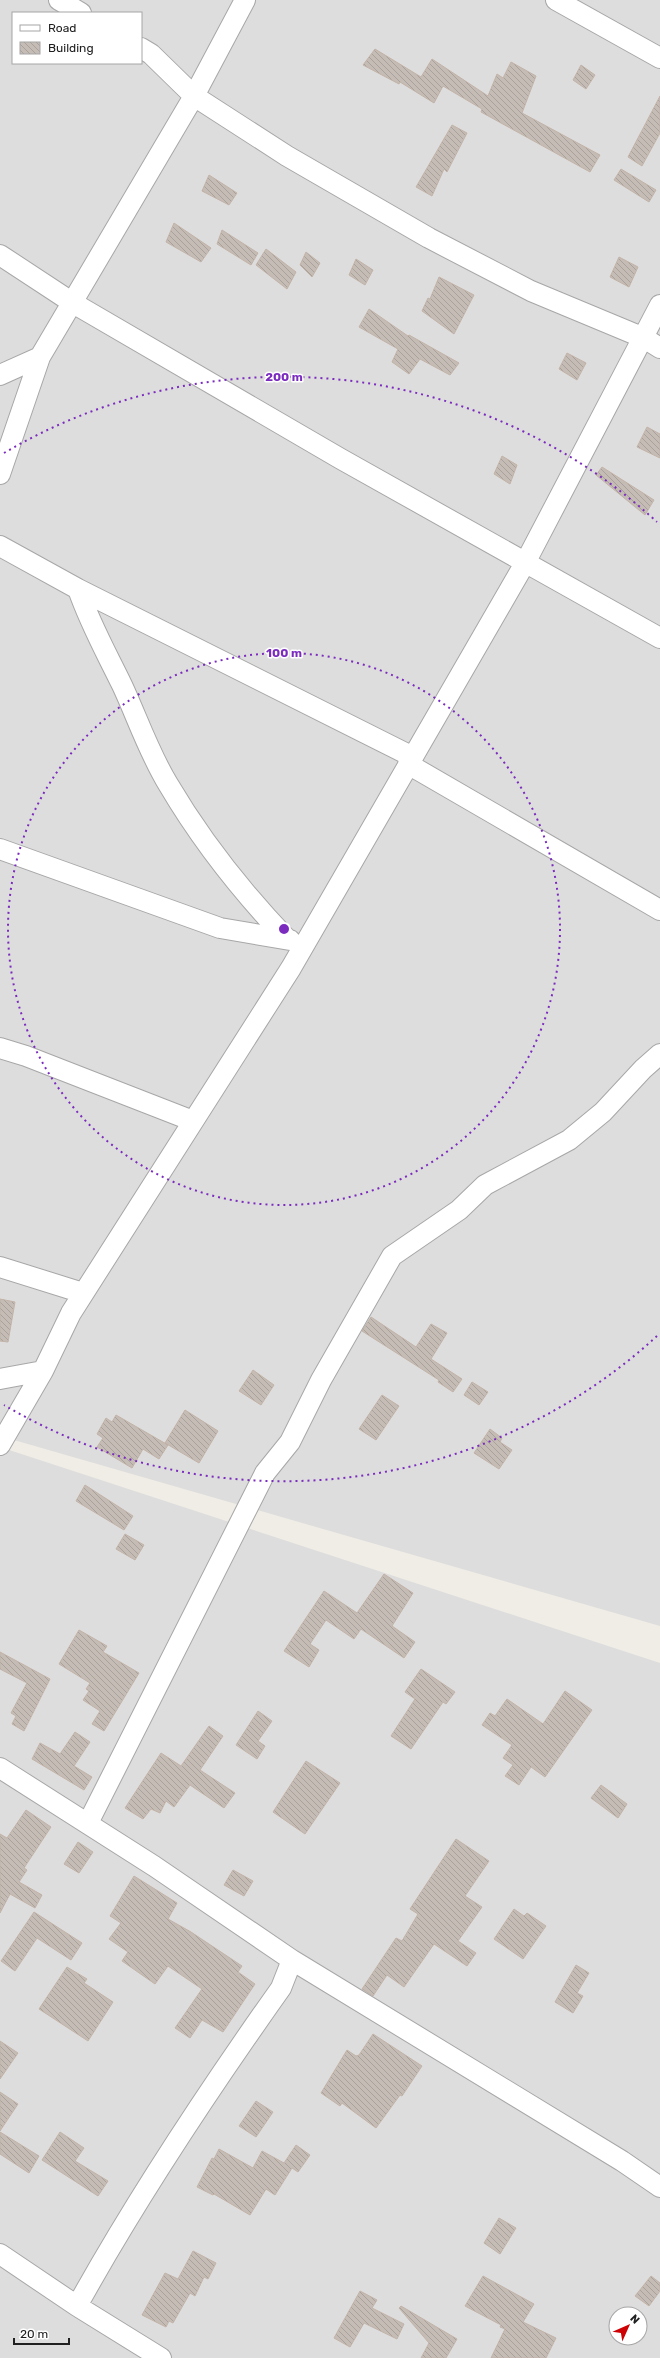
<svg xmlns="http://www.w3.org/2000/svg" width="660" height="2358" viewBox="0 0 660 2358" font-family="Rubik,sans-serif">
<style>
.residential{fill:#dedddd;fill-rule:evenodd}
.building{fill:url(#building-back-hatch);stroke:#c2b3a8}
.lines{fill:none;stroke-linecap:round;stroke-linejoin:round}
.minor-casing{stroke:#a7a7a7;stroke-width:22}
.minor{stroke:#fff;stroke-width:20}
.ring{fill:none;stroke:#7b2cbf;stroke-width:2;stroke-dasharray:2 4}
.centre{fill:#7b2cbf;stroke:#fff;stroke-width:2}
.ring-label{font-size:12px;text-anchor:middle;font-weight:bold;fill:#7b2cbf;stroke:#fff;stroke-width:3;stroke-linejoin:round;paint-order:stroke}
</style>
<defs>
<pattern id="building-back-hatch" width="6" height="6" patternUnits="userSpaceOnUse"><rect width="6" height="6" fill="#c5bcb5"/><path d="M-1 5l2 2M0 0l6 6M5-1l2 2" fill="none" stroke="#a9a19b"/></pattern>
</defs>
<rect width="100%" height="100%" fill="#f0ede6"/>
<!-- residential -->
<path class="residential" d="M0,0H660V1626L0,1436ZM13,13H141V63H13Z
M0,1447L660,1663V2358H0ZM616,2314H640V2338H616Z"/>
<!-- building -->
<path class="building" d="M375,49L421,77L432,59L488,96L497,74L503,78L511,62L536,76L522,113L600,155L590,172L481,112L482,109L443,86L434,103L400,82L399,84L363,65Z
M581,65L595,75L586,89L573,80Z
M660,96V133L642,166L628,157Z
M452,125L467,133L447,172L444,169L432,196L416,187Z
M621,169L656,190L649,202L614,180Z
M209,175L237,193L229,205L202,191Z
M174,223L211,248L201,262L166,242Z
M222,230L258,253L251,265L217,244Z
M266,249L296,272L287,289L256,265Z
M306,252L320,263L312,277L300,265Z
M619,257L638,267L629,287L610,277Z
M356,259L373,270L365,285L349,275Z
M439,277L474,295L454,334L422,311L428,298L430,299Z
M369,309L408,336L409,335L459,363L450,375L420,359L409,374L392,362L398,349L359,327Z
M567,353L586,363L577,380L559,369Z
M647,427L660,434V458L637,447Z
M502,456L517,465L510,484L494,474Z
M602,467L654,500L645,515L596,475Z
M0,1299L15,1302L8,1342L0,1341Z
M371,1317L416,1347L431,1324L447,1333L431,1359L462,1379L453,1392L438,1382L439,1380L362,1331Z
M253,1370L274,1385L261,1405L239,1391Z
M472,1382L488,1392L479,1405L464,1395Z
M382,1395L399,1406L376,1440L359,1429Z
M185,1410L218,1431L199,1463L165,1443Z
M116,1415L168,1445L159,1459L143,1449L132,1468L97,1447L103,1438L97,1434L106,1418L112,1422Z
M490,1429L502,1438L500,1442L512,1450L499,1469L474,1453Z
M85,1485L133,1516L124,1530L76,1501Z
M125,1534L144,1545L135,1560L116,1549Z
M384,1574L413,1593L392,1626L415,1642L404,1658L361,1629L354,1639L326,1620L310,1644L319,1650L309,1667L284,1651L324,1591L357,1613Z
M79,1630L107,1646L103,1652L139,1673L104,1731L92,1724L100,1711L83,1700L89,1691L86,1689L90,1683L59,1664Z
M0,1652L50,1679L24,1731L12,1724L16,1716L11,1713L27,1683L0,1669Z
M421,1669L455,1692L446,1704L443,1702L411,1749L391,1736L415,1699L405,1692Z
M565,1691L592,1710L545,1777L531,1767L519,1785L505,1776L513,1765L503,1758L512,1745L482,1725L490,1713L495,1716L507,1699L543,1724Z
M258,1711L272,1721L258,1741L265,1746L257,1759L236,1745Z
M209,1726L223,1736L200,1770L235,1793L224,1808L190,1785L174,1807L166,1801L160,1813L151,1809L143,1819L125,1808L161,1753L181,1766Z
M75,1732L90,1742L74,1766L92,1777L84,1790L32,1759L40,1743L60,1754Z
M306,1761L340,1783L305,1834L273,1812Z
M601,1785L627,1804L618,1818L591,1798Z
M26,1810L51,1827L24,1868L27,1870L19,1882L42,1895L35,1908L10,1894L0,1913V1834L7,1838Z
M456,1839L489,1861L465,1896L482,1907L458,1941L476,1953L467,1966L434,1944L404,1987L387,1975L373,1996L362,1989L396,1938L402,1941L418,1914L410,1909Z
M78,1842L93,1852L79,1873L64,1864Z
M233,1870L253,1881L244,1896L224,1885Z
M134,1876L177,1903L168,1919L191,1932L242,1966L238,1972L255,1984L223,2032L202,2020L190,2038L175,2028L202,1989L168,1966L155,1984L122,1961L128,1952L109,1939L121,1923L110,1916Z
M514,1909L524,1916L527,1913L546,1926L523,1959L494,1939Z
M34,1912L82,1943L71,1960L37,1938L15,1971L1,1961Z
M576,1965L589,1973L577,1993L583,1996L573,2013L555,2002Z
M67,1967L87,1979L84,1983L113,2002L88,2041L39,2009Z
M373,2034L422,2066L402,2096L400,2095L376,2128L342,2103L340,2106L321,2093L347,2050L356,2056L359,2055Z
M0,2041L18,2053L0,2079Z
M0,2092L18,2104L0,2131Z
M256,2101L273,2112L256,2137L239,2126Z
M0,2132L39,2156L29,2173L0,2154Z
M60,2132L84,2148L75,2161L108,2181L98,2196L42,2160Z
M296,2145L310,2155L298,2172L292,2168L275,2195L266,2189L250,2215L214,2194L213,2195L197,2187L212,2158L214,2159L219,2149L253,2168L262,2151L284,2163Z
M499,2218L516,2228L500,2254L484,2243Z
M193,2251L216,2263L208,2279L204,2277L195,2296L190,2293L173,2323L169,2321L166,2327L142,2315L165,2273L178,2279Z
M483,2276L534,2304L523,2322L556,2338L546,2358H491L505,2329L500,2327L501,2325L465,2306Z
M651,2276L660,2283V2291L649,2306L635,2296Z
M360,2291L377,2300L372,2308L404,2324L397,2339L364,2323L350,2347L334,2338Z
M401,2306L457,2339L446,2358H421L429,2343L399,2308Z"/>
<g class="lines">
<!-- minor casing -->
<g class="minor-casing">
<path id="minor" d="M59,0L81,13
M556,0L660,58
M141,48L151,54L194,96L287,156L429,238L531,291L644,338L660,348
M0,255L73,303L341,459L660,638
M0,375L40,357
M0,474L40,357L194,96L245,0
M0,546L78,589L413,757
M78,589C90,624 106,652 122,685C137,717 149,753 168,784C201,840 242,892 287,939
M408,764L660,910
M0,849L220,928L290,940
M0,1048L26,1056L193,1121
M0,1267L83,1293
M0,1379L43,1371
M0,1445L43,1371L71,1313L291,968L525,563L660,305
M0,1768L154,1866L292,1960L281,1988C208,2091 138,2196 77,2306
M88,1823L265,1473L290,1442L321,1380L392,1256L459,1210L485,1185L569,1140L603,1112L643,1069L660,1054
M292,1960L622,2161L660,2187
M0,2254L77,2306L161,2358"/>
</g>
<!-- minor -->
<use href="#minor" class="minor"/>
</g>
<!-- distance rings -->
<g class="ring">
<circle cx="284" cy="929" r="276"/>
<path d="M657 1336A552 552 0 0 1 4 1405M4 453A552 552 0 0 1 657 522"/>
</g>
<circle cx="284" cy="929" r="6" class="centre"/>
<g class="ring-label">
<text x="284" y="381">200 m</text>
<text x="284" y="657">100 m</text>
</g>
<!-- legend -->
<rect x="12" y="12" width="130" height="52" fill="#ffffff" stroke="#a6a6a6"/>
<rect x="20" y="25" width="20" height="6" fill="#ffffff" stroke="#a6a6a6"/>
<text x="48" y="32" font-size="12" fill="#202020">Road</text>
<rect x="20" y="42" width="20" height="12" fill="url(#building-back-hatch)" stroke="#a6a6a6"/>
<text x="48" y="52" font-size="12" fill="#202020">Building</text>
<!-- north arrow -->
<g transform="translate(628 2326) rotate(45)"><circle r="19" fill="#ffffff" stroke="#a6a6a6"/>
<path d="M0-3L7 15L0 10L-7 15Z" fill="#ce0104"/>
<text y="-6" font-size="11" font-weight="bold" text-anchor="middle" fill="#202020">N</text>
</g>
<!-- scale -->
<path d="M14 2338v6h55v-6" fill="none" stroke="#202020" stroke-width="2"/>
<text x="20" y="2338" font-size="12" fill="#202020" stroke="#ffffff" stroke-width="3" paint-order="stroke">20 m</text>
</svg>
